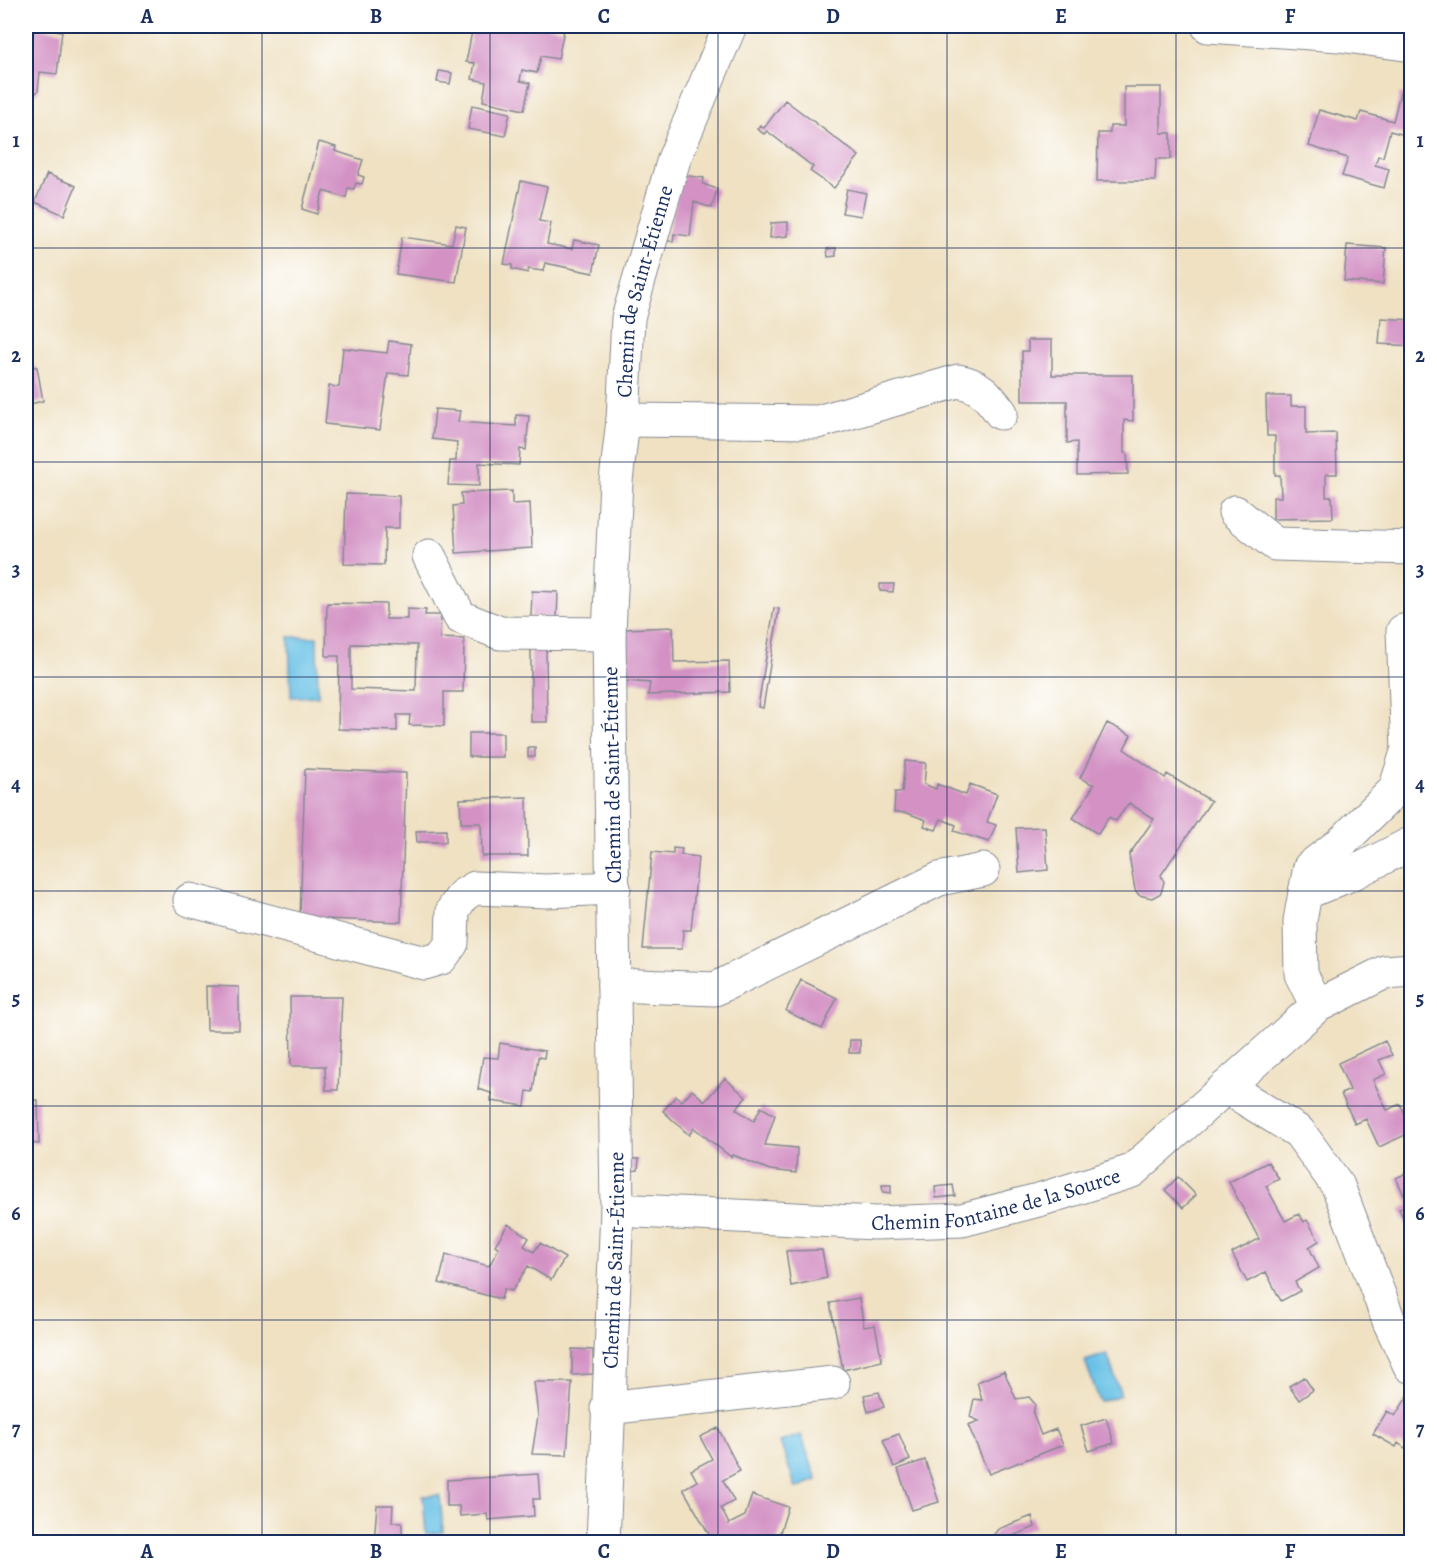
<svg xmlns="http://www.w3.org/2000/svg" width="1437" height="1568" viewBox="0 0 1437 1568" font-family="Alegreya,serif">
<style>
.water{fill:#69c1e6;stroke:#4278a2;stroke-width:1.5}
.building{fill:#d391c4;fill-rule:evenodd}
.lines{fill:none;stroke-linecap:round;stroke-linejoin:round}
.minor-casing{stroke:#858890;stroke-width:35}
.minor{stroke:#fff;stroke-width:33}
.grid{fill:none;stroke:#1b2f5e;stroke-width:1.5;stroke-opacity:0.55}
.labels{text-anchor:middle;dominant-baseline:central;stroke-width:5;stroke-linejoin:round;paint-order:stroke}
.street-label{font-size:21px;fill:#1b2f5e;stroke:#fff}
.neatline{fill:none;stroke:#1b2f5e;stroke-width:2}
.grid-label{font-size:20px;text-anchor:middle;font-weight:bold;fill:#1b2f5e}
</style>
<rect width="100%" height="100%" fill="#fff"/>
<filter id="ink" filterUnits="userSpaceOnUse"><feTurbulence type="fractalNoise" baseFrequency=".0167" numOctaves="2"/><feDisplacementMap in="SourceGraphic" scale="12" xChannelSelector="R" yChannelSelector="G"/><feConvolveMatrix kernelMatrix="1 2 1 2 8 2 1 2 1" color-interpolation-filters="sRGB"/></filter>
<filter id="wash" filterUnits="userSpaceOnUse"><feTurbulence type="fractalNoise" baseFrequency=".008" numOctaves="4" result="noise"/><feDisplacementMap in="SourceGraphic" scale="24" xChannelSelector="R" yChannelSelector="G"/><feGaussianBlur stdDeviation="1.35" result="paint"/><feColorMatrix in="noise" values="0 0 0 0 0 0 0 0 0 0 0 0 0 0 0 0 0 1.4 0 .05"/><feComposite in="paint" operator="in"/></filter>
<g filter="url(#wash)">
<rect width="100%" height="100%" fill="#efe1c2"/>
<!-- water -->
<path class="water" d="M289,637H317L318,696L291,697Z
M1107,1354L1121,1395L1100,1402L1085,1361Z
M801,1435L817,1480L796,1488L780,1442Z
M440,1495L443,1532L426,1534L423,1496Z"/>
<g id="blocks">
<!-- building -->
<path class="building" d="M473,26H547L564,30L558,59L541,56L537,73L522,70L520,81L530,83L524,110L483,101L486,82L472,79L475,63L466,62Z
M34,28L62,31L57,74L40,72L38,91L28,99L33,106L26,112V87Z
M439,71L452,73L450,84L437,82Z
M1124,87H1161V133H1171V159H1156L1155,181H1097L1098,133H1110V126H1124Z
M1400,93L1412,97V137L1390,131L1383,157L1378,156L1375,165L1389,169L1384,188L1342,176L1348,158L1309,146L1319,110L1358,121L1361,112L1393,121Z
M785,100L859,156L834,188L810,171L813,167L767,131L764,134L757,129L760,125L764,128Z
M472,105L510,113L505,136L468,129Z
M319,142L336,147L335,151L363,160L358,175L364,177L362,184L356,183L354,189L348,188L346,198L323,191L317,214L302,209Z
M47,174L76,186L64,215L35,202Z
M682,175L704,178L703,184L717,189L712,208L694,202L690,236L674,234L673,242L666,240Z
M521,181L547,187L539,221L551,223L547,244L572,249L574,240L599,245L593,273L545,263L543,271L528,269V273L512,269V265L504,264Z
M847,189L866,193L861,216L842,213Z
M788,222V236L770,238L771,223Z
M456,225L466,227L456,282L396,274L402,237L452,244Z
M1347,245L1386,248L1383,284L1344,281Z
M836,248V256L828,257L827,249Z
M1381,318L1412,320V346L1379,344Z
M1028,340H1052V375H1133V421L1124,420V453H1127L1128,474L1077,475V442L1067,443V401H1022V351H1028Z
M389,341L411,344L408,375L388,373L380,430L325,424L329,386L339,387L343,348L387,353Z
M26,352L29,366L37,367L43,401L26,405Z
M1266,396H1291V406H1306V434L1336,433L1337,474H1326V497H1332L1333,518L1273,519V497H1281L1280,475H1275V436H1267Z
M435,409L460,411L458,422L516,426V415L529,416L526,450L520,449L519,465L479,463V486L448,485L450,461H456L457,442L432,439Z
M26,411L32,437L26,438Z
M512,491V504L530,503L532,548L456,553L453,506L462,505L461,493Z
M346,494L399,496V528H385L384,565L344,564Z
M880,584H894L893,592L880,591Z
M532,591L558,592L557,618L531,617Z
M327,603L386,604V619H407V609L426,610L425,615H441L440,638L464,639L463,692H444V726L409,725L410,715H397V731L338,729L339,656H326ZM351,644L417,645L416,691L351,689Z
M774,608L779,609L763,708L758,707Z
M673,627L674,662L729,661L730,692L648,695L650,683L626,681L623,629Z
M531,647H546L547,722H531Z
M1107,723L1131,735L1124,749L1165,778L1167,774L1211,801L1161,875L1164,882L1161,893L1152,898L1139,895L1135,890L1129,855L1154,819L1129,803L1116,821L1109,817L1098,834L1073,818L1094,785L1080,778Z
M469,733H503V757H469Z
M528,747H535V757H528Z
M905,761L926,763L924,784L936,789L937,784L966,795L970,784L997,794L987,822L996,825L989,842L954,831L956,825L941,819L936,830L924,826L926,820L907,813L894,812L895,792H902Z
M305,769L406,773L401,922L300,918Z
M527,797L528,856H482L481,823H461L460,799Z
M1045,827L1048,870L1019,873L1016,828Z
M446,830V842H417L416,831Z
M673,848L682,849L681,855L698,857L691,930H683L682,949H643L652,852L673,854Z
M801,980L837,998L822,1029L786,1011Z
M206,986L239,987V1030H207Z
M290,997H342L338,1090H326L325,1066H291Z
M850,1040H860V1053H849Z
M1385,1041L1392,1055L1379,1060L1386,1074L1373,1080L1387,1110L1400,1104L1407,1117L1412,1115V1132L1379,1147L1366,1119L1355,1124L1341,1094L1350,1090L1338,1063Z
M500,1043L545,1051L544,1058L538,1057L533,1092L527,1091L525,1106L491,1101V1093L478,1089L483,1057L498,1058Z
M725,1078L746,1097L736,1109L754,1121L761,1107L775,1115L765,1145L797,1148L796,1173L770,1170L733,1155L731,1157L694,1128L689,1135L663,1111L676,1096L682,1101L692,1090L705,1101Z
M26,1100H38L39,1144L30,1143V1132H26Z
M630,1159H639L638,1170L630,1171Z
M1268,1162L1279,1179L1266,1186L1285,1221L1299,1214L1304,1222L1307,1220L1319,1241L1309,1247L1319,1268L1295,1282L1300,1291L1281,1301L1266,1272L1247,1282L1232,1253L1259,1239L1229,1182Z
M1412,1170V1236L1399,1209L1409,1205L1396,1178Z
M1178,1177L1196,1195L1183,1208L1165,1190Z
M882,1185H891V1193L883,1192Z
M953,1185L955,1196L936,1198L935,1187Z
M508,1224L529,1238L524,1246L534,1252L540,1243L565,1258L551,1280L528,1266L512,1291L504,1289L501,1299L439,1283L446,1255L489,1266L499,1248L495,1245Z
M822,1250L827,1278L791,1286L786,1251Z
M859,1298L864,1327L875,1325L882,1361L843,1370L830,1303Z
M572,1349L593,1350V1374L572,1375Z
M1004,1371L1016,1399L1029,1397L1035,1404L1033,1414L1041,1435L1056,1429L1063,1445L989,1474L968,1425L979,1421L970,1417L974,1399L982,1400L977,1382Z
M1304,1377L1313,1390L1299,1400L1289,1386Z
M534,1382H572L567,1455L532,1454L538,1416Z
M879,1392L884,1407L868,1412L864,1395Z
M1409,1394L1412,1396V1436L1405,1448L1398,1443L1396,1447L1373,1434L1387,1411L1395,1416Z
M1106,1418L1114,1443L1089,1451L1081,1426Z
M718,1428L740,1471L723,1480L734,1501L721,1508L729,1524L745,1516L752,1495L788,1507L777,1542H703L705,1535L709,1534L683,1489L697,1481L691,1470L712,1459L700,1437Z
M899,1434L910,1460L894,1467L883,1440Z
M925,1460L939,1502L912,1510L898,1469Z
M538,1474L540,1499H533L534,1516L488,1520L487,1514L460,1516L459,1506H447V1480Z
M377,1505H393L392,1522H402V1542H374Z
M1032,1516L1035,1527L1010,1537L1009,1542H993L992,1537L998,1529Z"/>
</g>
</g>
<g filter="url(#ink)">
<use href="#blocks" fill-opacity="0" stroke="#858890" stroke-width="1.5"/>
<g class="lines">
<!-- minor casing -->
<g class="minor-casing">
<g id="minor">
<path d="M1208,26L1339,35L1412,45"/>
<path d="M623,420L818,422L958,381C980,385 988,395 1001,413"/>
<path d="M1235,512L1275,544L1412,548"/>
<path d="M429,556L460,617L500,633L609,634"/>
<path d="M1305,893L1310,867L1341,843L1395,790L1408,749L1403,631"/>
<path d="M190,900L424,963L441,958L452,943L453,910L463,895L475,888L546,891L614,888"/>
<path d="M614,985L715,989L939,879L983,870"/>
<path d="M1317,1006L1301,974L1300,921L1305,893L1351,874L1412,843"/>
<path d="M1226,1087L1299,1132L1338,1186L1389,1321L1410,1366"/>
<path id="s1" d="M617,1210L875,1223L962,1220L1042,1199L1132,1171L1317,1006L1385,972L1412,970"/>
<path d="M607,1408L833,1383"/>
<path id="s2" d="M603,1542L617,1210L609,634L616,481L623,420L628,318L674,159L730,26"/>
</g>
</g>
<!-- minor -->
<use href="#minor" class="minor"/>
</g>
</g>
<!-- grid -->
<path class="grid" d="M262,26V1542M490,26V1542M718,26V1542M947,26V1542M1176,26V1542M26,248H1412M26,462H1412M26,677H1412M26,891H1412M26,1106H1412M26,1320H1412"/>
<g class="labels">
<!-- street labels -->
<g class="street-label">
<text stroke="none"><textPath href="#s2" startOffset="1254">Chemin de Saint-Étienne</textPath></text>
<text transform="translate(612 775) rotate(-91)">Chemin de Saint-Étienne</text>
<text stroke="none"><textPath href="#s1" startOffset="382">Chemin Fontaine de la Source</textPath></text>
<text stroke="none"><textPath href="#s2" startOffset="282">Chemin de Saint-Étienne</textPath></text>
</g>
</g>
<!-- margin -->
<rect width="1437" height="1568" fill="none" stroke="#fff" stroke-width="66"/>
<rect x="33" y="33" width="1371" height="1502" class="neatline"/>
<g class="grid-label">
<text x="147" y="23">A</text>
<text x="376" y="23">B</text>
<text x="604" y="23">C</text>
<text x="833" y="23">D</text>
<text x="1061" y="23">E</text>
<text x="1290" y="23">F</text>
<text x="16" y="147">1</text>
<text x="1420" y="147">1</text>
<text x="16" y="362">2</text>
<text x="1420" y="362">2</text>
<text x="16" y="576">3</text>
<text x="1420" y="576">3</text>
<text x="16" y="791">4</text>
<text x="1420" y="791">4</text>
<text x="16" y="1005">5</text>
<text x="1420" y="1005">5</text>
<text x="16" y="1220">6</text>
<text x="1420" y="1220">6</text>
<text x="16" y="1435">7</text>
<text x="1420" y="1435">7</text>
<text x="147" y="1558">A</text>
<text x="376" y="1558">B</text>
<text x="604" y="1558">C</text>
<text x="833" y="1558">D</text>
<text x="1061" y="1558">E</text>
<text x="1290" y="1558">F</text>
</g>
</svg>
